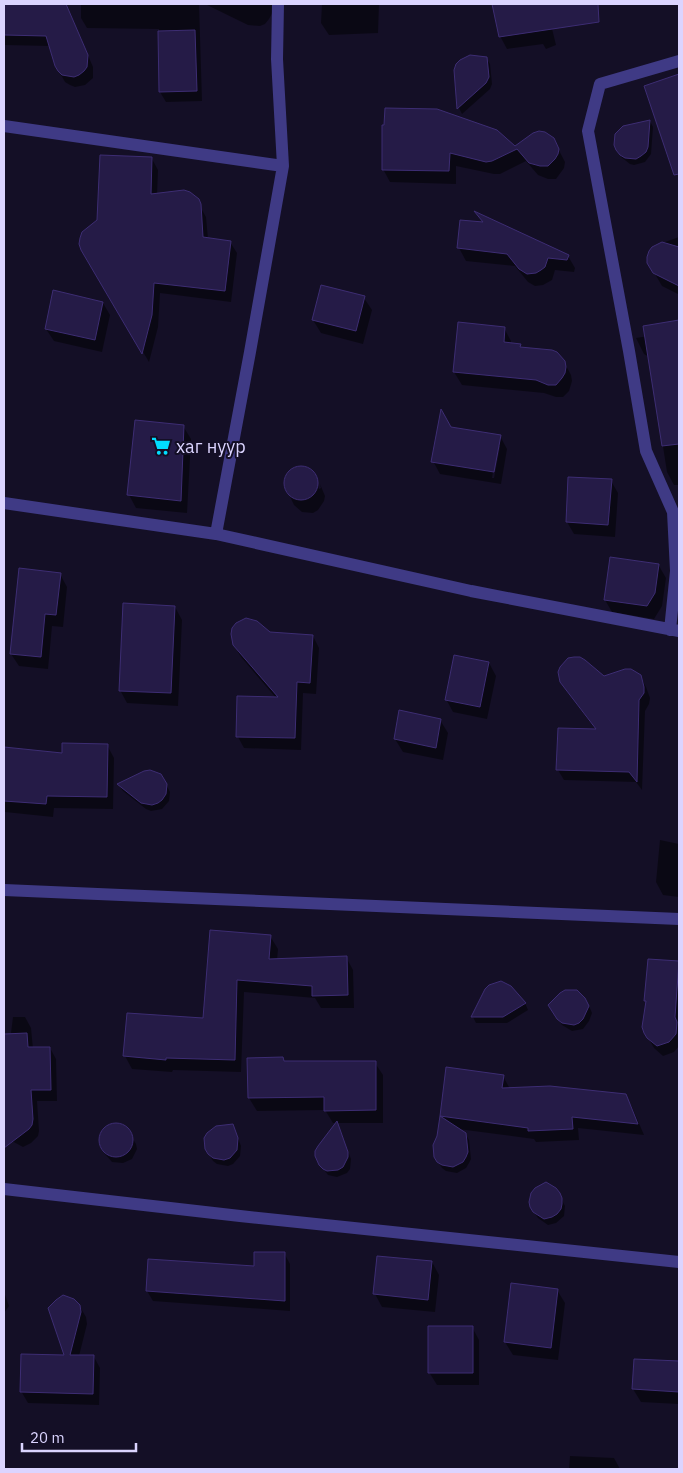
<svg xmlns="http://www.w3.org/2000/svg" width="683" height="1473" viewBox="0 0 683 1473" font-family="'IBM Plex Sans',sans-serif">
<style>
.shadow{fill:#0007;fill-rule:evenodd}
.building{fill:#251b47;stroke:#3d2d73}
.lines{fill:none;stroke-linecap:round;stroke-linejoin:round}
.street{stroke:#3f3a85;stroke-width:12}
.labels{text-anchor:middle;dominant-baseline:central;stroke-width:4;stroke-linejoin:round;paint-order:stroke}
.poi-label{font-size:18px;fill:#dbd4ff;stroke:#140f26;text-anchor:start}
</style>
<rect width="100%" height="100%" fill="#140f26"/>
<!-- shadow -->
<path class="shadow" d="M4,4H66L93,67V78L85,85L75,87L70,85L65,82L56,66L50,46L4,45Z
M81,4H199L202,101L166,102L160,92L159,29L87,28L81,18Z
M205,4H273L275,8L269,19L265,24L260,26L248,25Z
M322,4H379L378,33L329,35L321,23Z
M494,4H546L556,45L546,49L543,44L507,49L500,36Z
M486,58L490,64L492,84L490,89L462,114L459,108L456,70Z
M679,76V136L666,140L646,87Z
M650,121L653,127L651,154L645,162L634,165L630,164L621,157L617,150Z
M384,126L515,147L553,139L565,162L564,168L556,179H548L538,175L526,161L500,174H494L456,166V184L390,182L383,169Z
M152,159L158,170L157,195L194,196L206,217L208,239L230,242L237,253L231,302L160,293L158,327L149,362L82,249L98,220Z
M478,214L568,256L575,268L574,272L555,270L552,280L543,285L535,286L528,282L515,266L466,261L459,248L483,223Z
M679,237V293L678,294L662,286L651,267L657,245Z
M364,298L372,310L363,344L321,333L313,320Z
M103,303L110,315L102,352L54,341L46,329Z
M504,328L511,341V344L520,345L522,348L564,362L571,375L572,381L569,391L563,397H556L544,393L462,385L454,372Z
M679,331V485H674L667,472L649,357L644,354L636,338Z
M183,426L191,439L187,513L136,508L129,495Z
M450,428L500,436L507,449L501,484L440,474L433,461ZM497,446H500L494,478H492Z
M304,467L309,469L316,477L319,489L321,488L320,484L325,496L324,501L318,510L313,513L302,512L294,505L285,486L286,476L293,468Z
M611,481L618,493L615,537L574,534L567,522Z
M659,566L666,578L662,606L654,619L612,612L605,600Z
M60,574L67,587L63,627L52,626L48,669L19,666L11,654Z
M175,607L182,620L178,706L127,703L120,690Z
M313,636L319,648L316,694L303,693L301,750L244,748L238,737L277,699L241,657L234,645Z
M489,663L496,676L487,719L453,712L446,699Z
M640,676L646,687L650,698L649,704L645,711L642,790L636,782L564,780L558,770L596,730L568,693L561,682L604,678Z
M440,720L448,733L443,760L403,752L395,739Z
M107,745L114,758L113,809L54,808L53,817L5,812L4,810V749L63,754Z
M163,779L170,792L169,801L162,809L151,811L146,809L123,791L119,785Z
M660,840L679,844V897L663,895L656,882Z
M270,936L278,949L277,960L346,957L353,970L354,1008H321L315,998L244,992L241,1072L173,1070L172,1072L132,1069L125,1056L204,1020Z
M649,960L679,962V1046L674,1052L663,1056L654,1048L645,1032L647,1003L645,1000Z
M525,1003L528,1010L507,1023H476L473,1017Z
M589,1006L592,1013L589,1021L583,1029L572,1031L562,1025L553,1011Z
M13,1017H25L31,1028L33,1049L50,1048L56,1059L57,1101H37L39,1131L38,1136L31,1143L23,1147L10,1140L4,1130V1049H9Z
M283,1058L285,1063H375L383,1075V1123H337L351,1159L350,1169L347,1173L337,1177L328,1175L320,1164L336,1123H333L325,1110L257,1111L249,1098Z
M503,1076L510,1089L625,1095L632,1107L644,1135L578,1128L579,1140L536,1142L534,1139L458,1129L465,1133L469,1140L471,1159L469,1163L466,1168L457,1173L446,1171L442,1168L435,1156L444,1120L441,1116Z
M111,1124L122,1125L126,1128L136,1144L137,1149L132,1159L123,1163L112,1162L105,1154L101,1147L100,1141L102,1131Z
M233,1125L241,1146L240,1156L233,1164L228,1166L217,1164L213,1161L206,1149Z
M559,1194L565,1206L564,1216L556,1223L548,1225L538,1218L531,1207Z
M284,1253L290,1264V1311L153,1301L147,1291L255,1268Z
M432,1262L439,1275L435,1312L382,1307L375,1294Z
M557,1290L565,1303L558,1360L513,1355L505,1342Z
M4,1292L9,1306L4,1313Z
M79,1305L86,1317L87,1324L79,1356L94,1357L100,1368L99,1405L28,1403L21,1391L65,1356Z
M472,1327L479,1340V1385H437L429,1372Z
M635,1360L679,1362V1404L641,1402L633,1389Z
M570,1456L614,1458L620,1469H569Z"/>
<!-- building -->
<path class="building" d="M4,4H66L88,55L87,67L84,71L79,75L74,77L62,75L58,71L55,66L46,36L4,35Z
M492,4H598L599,22L499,37Z
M195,30L197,91L159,92L158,31Z
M470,55L487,57L489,77L486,83L457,109L454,70L456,64L460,60Z
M679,74V174L674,175L644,86Z
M385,108L437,109L497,130L515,146L533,133L539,131L545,132L554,138L559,149L558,154L555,159L548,166H540L529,163L517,149L492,161L486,162L450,153L449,171L382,170V125H384Z
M650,120L648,147L646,152L641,156L636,159L625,158L620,155L616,150L614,145L615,134L623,126Z
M100,155L152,157L151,194L184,190L190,192L199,199L201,204L203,237L231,241L225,291L154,283L152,315L142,354L81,250L79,244L80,238L82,232L97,220Z
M474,211L569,255L567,260L548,258L545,267L541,270L536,273L527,274L519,269L507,254L457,248L460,220L483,222Z
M662,242L679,247V286L653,273L647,263V257L649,251L652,247Z
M321,285L365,296L356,331L312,320Z
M53,290L103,302L95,340L45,329Z
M679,320V444L662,446L643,326Z
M458,322L505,327L504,342L521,344L520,347L552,350L557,352L565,361L566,367L565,373L562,378L556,385H548L536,380L453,372Z
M441,409L451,427L501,435L494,472L431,462Z
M135,420L184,425L181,501L127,495Z
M284 483a17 17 0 1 1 34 0a17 17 0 1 1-34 0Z
M568,477L612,479L608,525L566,522Z
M610,557L659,564L655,593L647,606L604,600Z
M19,568L61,573L56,615L45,614L41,657L10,654Z
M123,603L175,606L171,693L119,691Z
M246,618L257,621L270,632L313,635L310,683L297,682L295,738L236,737L237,696L278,697L233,645L231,634L232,628L236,623Z
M454,655L489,662L480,707L445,700Z
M574,657H580L585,660L604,676L625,669H631L641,675L644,687V693L639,700L637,782L629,772L556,770L558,728L596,729L560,682L558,672L560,667L568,658Z
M399,710L441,719L436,748L394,739Z
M62,743L108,744L107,797L47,796L46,804L4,801V747L62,753Z
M150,770L161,774L167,784L166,794L162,800L158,803L152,805L141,803L117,784L144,771Z
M210,930L271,935L269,959L347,956L348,995L312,996V986L237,980L235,1060L166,1058V1060L123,1056L127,1013L203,1018Z
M648,959L679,961L675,1017L677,1022L676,1034L669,1042L657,1046L647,1038L644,1033L642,1027L646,1001H644Z
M501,981L511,986L526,1003L503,1017H471L485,989L489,985Z
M565,990H577L585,998L589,1006L583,1019L579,1023L574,1025L562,1023L557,1019L548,1005L560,993Z
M27,1033L28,1047H50L51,1090H31L33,1119L32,1125L29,1129L4,1148V1034Z
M283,1057L284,1061H376V1110L324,1111V1097L248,1098L247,1058Z
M446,1067L504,1075L502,1088L550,1086L626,1094L638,1124L572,1117L573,1129L528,1131V1128L440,1116Z
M440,1116L466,1133L468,1152L466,1157L463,1162L453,1167L442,1165L437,1162L434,1157L433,1145L437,1136Z
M337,1121L348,1152V1157L343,1167L338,1170L327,1171L323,1169L319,1165L315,1156V1151L318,1146Z
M99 1140a17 17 0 1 1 34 0a17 17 0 1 1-34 0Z
M233,1124L238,1138L237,1150L230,1158L224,1160L213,1158L208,1154L205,1149L204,1138L207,1133L216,1126Z
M546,1182L556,1188L560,1193L562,1198V1204L561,1209L557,1214L552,1217L544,1219L533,1212L530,1207L529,1202L531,1193L535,1188Z
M254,1252H285V1301L146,1291L148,1259L254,1266Z
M377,1256L432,1261L428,1300L373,1294Z
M511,1283L558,1289L551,1348L504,1342Z
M63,1295L74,1299L80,1305L81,1312L70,1355H94L93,1394L20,1392L21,1354L64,1355L48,1308L56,1300Z
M428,1326H473V1373H428Z
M634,1359L679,1361V1392L632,1389Z"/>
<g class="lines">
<!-- street -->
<path class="street" d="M4,126L283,166
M4,503L216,534L471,591L679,631
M216,534L250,352L283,166L277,59L278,4
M670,630L676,571L673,512L646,451L629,351L588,131L600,84L679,61
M4,890L679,919
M4,1189L240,1216L679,1262"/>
</g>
<!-- icons -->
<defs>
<g id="supermarket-bare" transform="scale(1.5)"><path d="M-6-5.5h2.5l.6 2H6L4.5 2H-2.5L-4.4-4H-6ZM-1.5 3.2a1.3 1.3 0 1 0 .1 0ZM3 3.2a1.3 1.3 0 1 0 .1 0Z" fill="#01ddff" stroke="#140f26" stroke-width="2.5" paint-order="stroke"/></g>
</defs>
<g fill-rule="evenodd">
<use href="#supermarket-bare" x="161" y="446"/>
</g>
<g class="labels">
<!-- poi labels -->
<g class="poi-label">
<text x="176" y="446">хаг нуур</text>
</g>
</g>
<!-- border -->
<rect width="683" height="1473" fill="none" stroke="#dbd4ff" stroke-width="10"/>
<!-- scale -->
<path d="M22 1443v8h114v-8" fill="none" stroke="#dbd4ff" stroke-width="2.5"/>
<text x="30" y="1443" font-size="15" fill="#dbd4ff" stroke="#140f26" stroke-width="4" paint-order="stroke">20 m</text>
</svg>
